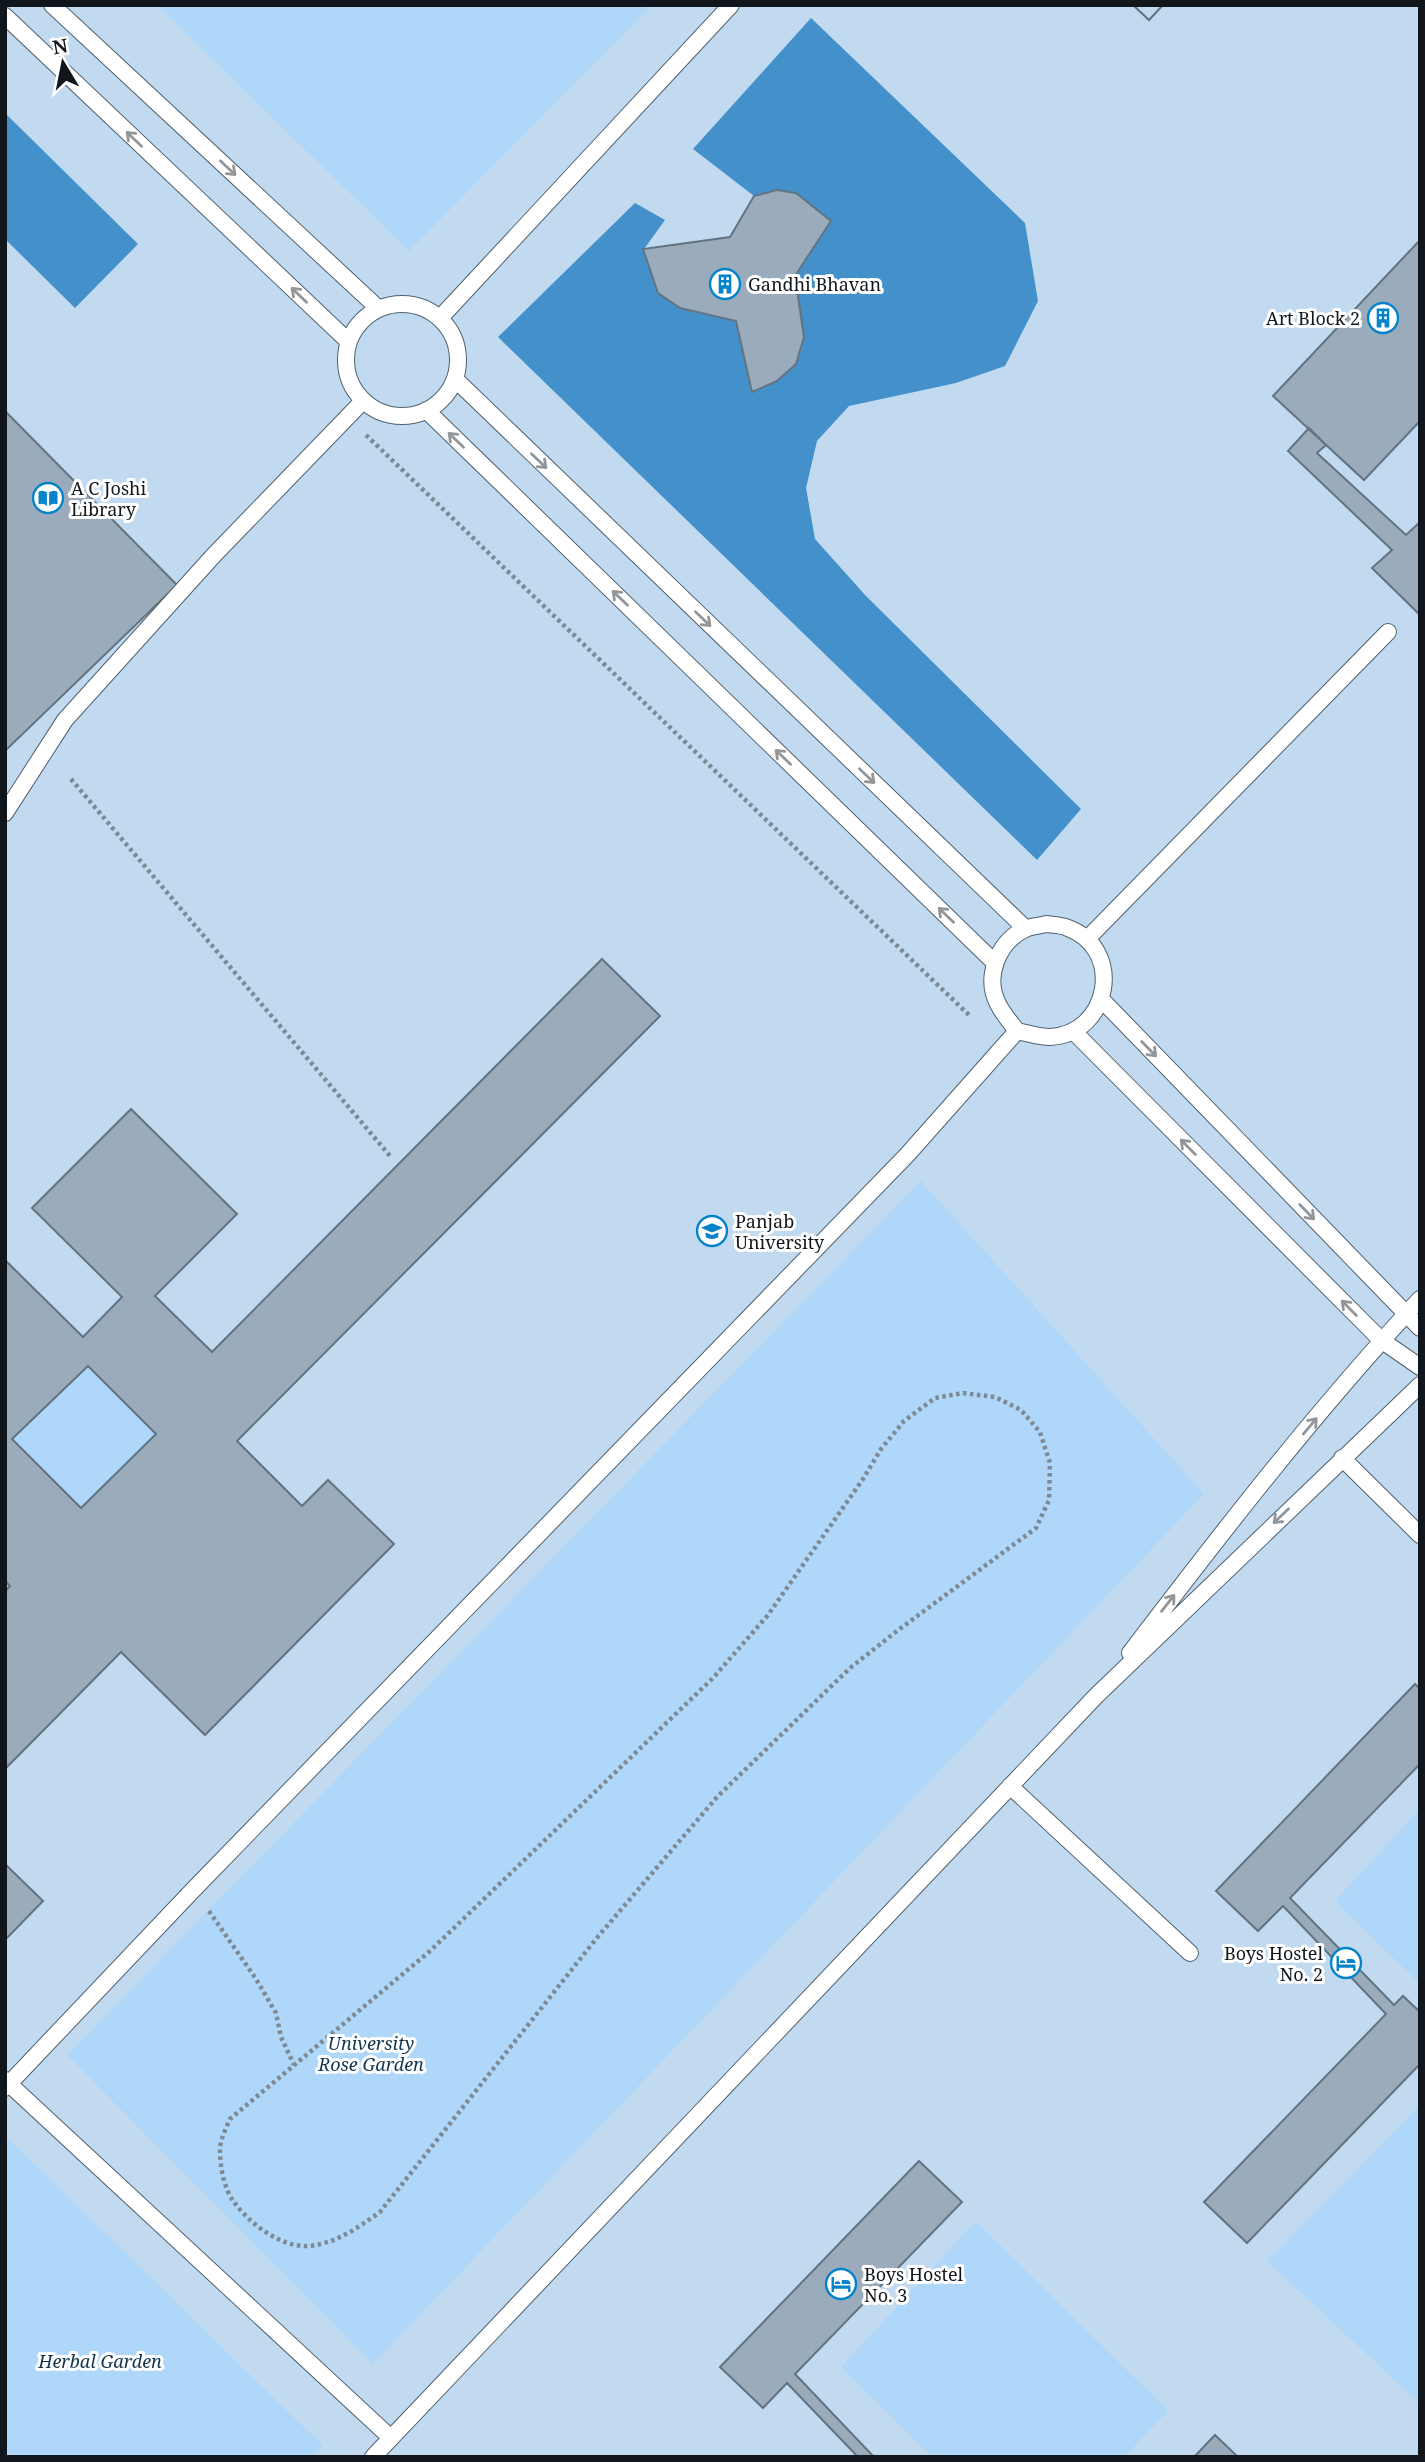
<svg xmlns="http://www.w3.org/2000/svg" width="1425" height="2462" viewBox="0 0 1425 2462" font-family="'Noto Serif',serif">
<style>
.built{fill:#c1daf0}
.green{fill:#afd7f9}
.water{fill:#4390cb}
.building{fill:#9aacbb;stroke:#627382;stroke-width:2;fill-rule:evenodd}
.lines{fill:none;stroke-linecap:round;stroke-linejoin:round}
.lane-casing{stroke:#50616f;stroke-width:18}
.path{stroke:#7d8a95;stroke-width:4.5;stroke-dasharray:3.5 3.5;stroke-linecap:butt}
.lane{stroke:#fff;stroke-width:16}
.oneway{stroke:#939699}
.labels{text-anchor:middle;dominant-baseline:central;stroke-width:6;stroke-linejoin:round;paint-order:stroke}
.poi-label{font-size:18px;fill:#10161c;stroke:#fff;text-anchor:start}
.park-label{font-size:18px;font-style:italic;fill:#14354e;stroke:#fff}
</style>
<rect width="100%" height="100%" fill="#d2e5f5"/>
<!-- built -->
<path class="built" d="M5,5H1420V2457H5Z"/>
<!-- green -->
<path class="green" d="M157,5H645L648,9L409,251Z
M921,1181L1204,1494L373,2364L67,2055Z
M88,1366L156,1434L81,1508L12,1439Z
M1420,1809V1984L1335,1901Z
M1420,2106V2404L1267,2261Z
M5,2135L323,2446L312,2457H5Z
M976,2221L1168,2411L1124,2457H932L841,2367Z"/>
<!-- water -->
<path class="water" d="M811,18L1025,223L1038,301L1005,366L956,383L849,406L817,441L806,488L815,539L866,596L1081,809L1037,860L498,337L635,203L665,220L644,249L658,293L680,308L736,321L752,392C824,360 799,338 795,276C793,248 796,220 796,193L777,190L754,196L693,149Z
M5,113L138,244L75,308L5,239Z"/>
<!-- building -->
<path class="building" d="M1133,5H1163L1149,20Z
M1133,5H1163L1149,20Z
M777,190L796,193L831,221L795,276L804,337L796,364L777,381L752,392L736,321L680,308L658,293L643,249L730,237L754,196Z
M1420,240V421L1364,480L1273,396Z
M5,411L177,585L5,751Z
M1309,428L1326,445L1317,453L1406,535L1420,522V615L1372,568L1392,550L1288,451Z
M602,959L660,1016L237,1441L302,1506L328,1480L394,1544L205,1735L121,1652L5,1769V1591L10,1586L5,1581V1260L83,1337L122,1297L32,1208L131,1109L237,1214L155,1296L212,1352ZM88,1366L156,1434L81,1508L12,1439Z
M1415,1684L1420,1689V1764L1290,1898L1394,2005L1403,1996L1420,2012V2064L1247,2243L1204,2202L1386,2014L1283,1906L1258,1931L1216,1891Z
M5,1864L43,1901L5,1940Z
M919,2161L962,2202L795,2374L874,2457H858L787,2383L763,2408L720,2367Z
M1215,2435L1238,2457H1194Z"/>
<g class="lines">
<!-- lane casing -->
<g class="lane-casing">
<path id="lane" d="M52,5L379,309
M5,16L349,342
M346 360a56 56 0 1 1 112 0a56 56 0 1 1-112 0Z
M440,318L731,5
M455,379L1026,929
M426,410L995,963
M5,813L65,720L214,555L363,401
M1046,924C1053,925 1062,925 1068,928C1125,949 1110,1034 1050,1037C1039,1037 1028,1033 1017,1031C1011,1023 1003,1014 998,1004C984,977 998,942 1025,929C1031,926 1040,926 1046,924Z
M1087,939L1388,632
M1102,1000L1420,1328
M1073,1031L1381,1340L1420,1367
M1342,1458L1420,1535
M1130,1653C1222,1532 1316,1411 1420,1299
M1010,1786L1190,1953
M5,2080L391,2438
M5,2088L193,1890L907,1155L1017,1031
M373,2457L1096,1696L1420,1385"/>
</g>
<!-- path -->
<path class="path" d="M366,435L970,1016
M71,779L390,1156
M963,1393L995,1397L1021,1410L1040,1432L1050,1463L1049,1500L1036,1528L897,1631L850,1668L717,1797L596,1939L380,2212C357,2228 336,2244 307,2246C280,2247 249,2223 234,2202C224,2189 220,2167 220,2150C220,2140 226,2128 230,2119L429,1952L713,1678L768,1615L863,1479L881,1449L904,1421L935,1398Z
M209,1911L256,1979L276,2013L281,2037L294,2065"/>
<!-- lane -->
<use href="#lane" class="lane"/>
</g>
<!-- one-way arrows -->
<defs><path id="oneway-shaft" d="M-6 0H5M1.5-3L5.5 0L1.5 3" fill="none" stroke-width="1.6" stroke-linecap="round" stroke-linejoin="round" transform="scale(1.75)"/></defs>
<g class="oneway">
<use href="#oneway-shaft" transform="translate(134 139) rotate(-136)"/>
<use href="#oneway-shaft" transform="translate(228 168) rotate(43)"/>
<use href="#oneway-shaft" transform="translate(299 295) rotate(-136)"/>
<use href="#oneway-shaft" transform="translate(456 440) rotate(-136)"/>
<use href="#oneway-shaft" transform="translate(539 461) rotate(44)"/>
<use href="#oneway-shaft" transform="translate(620 598) rotate(-136)"/>
<use href="#oneway-shaft" transform="translate(703 619) rotate(44)"/>
<use href="#oneway-shaft" transform="translate(783 757) rotate(-136)"/>
<use href="#oneway-shaft" transform="translate(867 776) rotate(44)"/>
<use href="#oneway-shaft" transform="translate(946 915) rotate(-136)"/>
<use href="#oneway-shaft" transform="translate(1149 1049) rotate(46)"/>
<use href="#oneway-shaft" transform="translate(1188 1147) rotate(-135)"/>
<use href="#oneway-shaft" transform="translate(1307 1212) rotate(46)"/>
<use href="#oneway-shaft" transform="translate(1349 1308) rotate(-135)"/>
<use href="#oneway-shaft" transform="translate(1310 1426) rotate(-50)"/>
<use href="#oneway-shaft" transform="translate(1281 1516) rotate(136)"/>
<use href="#oneway-shaft" transform="translate(1168 1603) rotate(-52)"/>
</g>
<!-- icons -->
<defs>
<g id="building-ring" transform="scale(1.575)"><circle r="9.5" fill="#fff" stroke="#0482ca" stroke-width="1.5"/><path d="M-4-6H4V6H1V3H-1V6H-4ZM-2.5-4.3h1.7v1.8h-1.7ZM.8-4.3h1.7v1.8H.8ZM-2.5-1h1.7V.8h-1.7ZM.8-1h1.7V.8H.8Z" fill="#0482ca"/></g>
<g id="library-ring" transform="scale(1.575)"><circle r="9.5" fill="#fff" stroke="#0482ca" stroke-width="1.5"/><path d="M-6-4Q-3-5.5-.7-3.5V5Q-3 3-6 4ZM6-4Q3-5.5 .7-3.5V5Q3 3 6 4Z" fill="#0482ca"/></g>
<g id="university-ring" transform="scale(1.575)"><circle r="9.5" fill="#fff" stroke="#0482ca" stroke-width="1.5"/><path d="M0-5L7-2L0 1L-7-2ZM-4 1L0 2.5L4 1V4Q0 6-4 4Z" fill="#0482ca"/></g>
<g id="hotel-ring" transform="scale(1.575)"><circle r="9.5" fill="#fff" stroke="#0482ca" stroke-width="1.5"/><path d="M-6-4.5h1.5V1H6V5H4.5V3h-9V5H-6ZM-4 0a1.8 1.8 0 1 1 3.6 0ZM.5 0V-2.5h3Q6-2.5 6 0Z" fill="#0482ca"/></g>
</defs>
<g fill-rule="evenodd">
<use href="#building-ring" x="725" y="284"/>
<use href="#building-ring" x="1383" y="318"/>
<use href="#library-ring" x="48" y="498"/>
<use href="#university-ring" x="712" y="1231"/>
<use href="#hotel-ring" x="1346" y="1963"/>
<use href="#hotel-ring" x="841" y="2284"/>
</g>
<g class="labels">
<!-- poi labels -->
<g class="poi-label">
<text x="748" y="284">Gandhi Bhavan</text>
<text x="1360" y="318" text-anchor="end">Art Block 2</text>
<text x="71" y="488">A C Joshi<tspan x="71" dy="21">Library</tspan></text>
<text x="735" y="1221">Panjab<tspan x="735" dy="21">University</tspan></text>
<text x="1323" y="1953" text-anchor="end">Boys Hostel<tspan x="1323" dy="21">No. 2</tspan></text>
<text x="864" y="2274">Boys Hostel<tspan x="864" dy="21">No. 3</tspan></text>
</g>
<!-- park labels -->
<g class="park-label">
<text x="371" y="2043">University<tspan x="371" dy="21">Rose Garden</tspan></text>
<text x="100" y="2361">Herbal Garden</text>
</g>
</g>
<!-- border -->
<rect width="1425" height="2462" fill="none" stroke="#10161c" stroke-width="14"/>
<!-- north arrow -->
<g transform="translate(63 63) rotate(350)" stroke="#ffffff" stroke-width="5" paint-order="stroke">
<path d="M0-5L12 26L0 18L-12 26Z" fill="#10161c"/>
<text y="-10" font-size="19" font-weight="bold" text-anchor="middle" fill="#10161c">N</text>
</g>
</svg>
